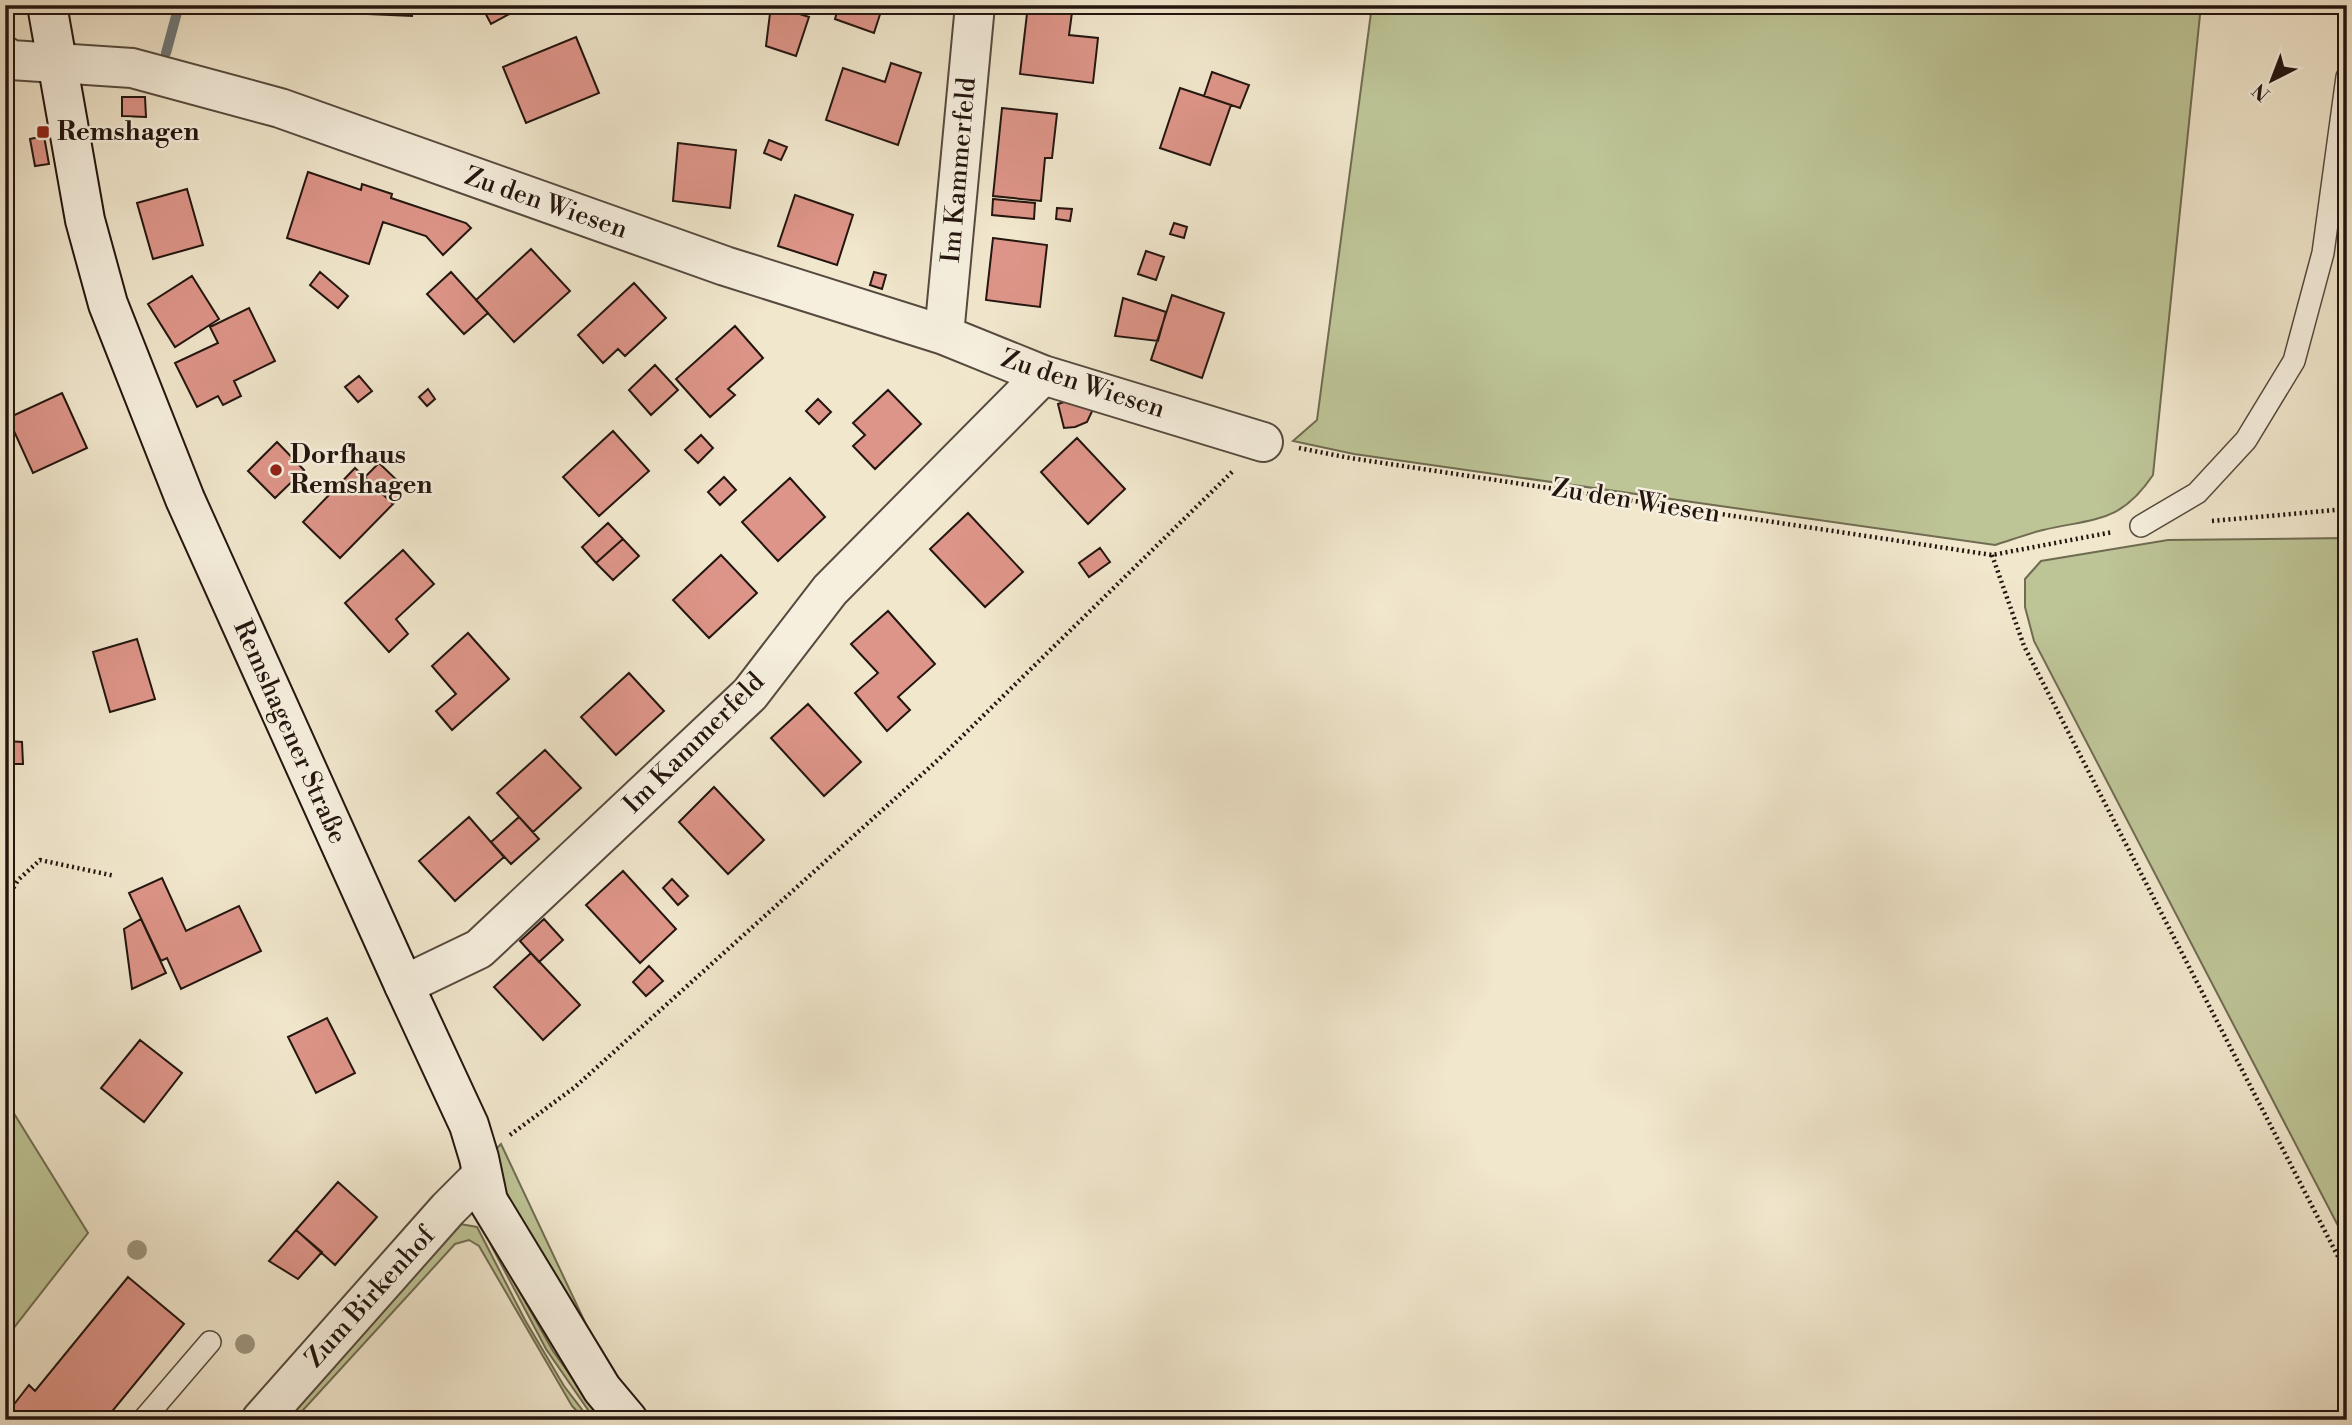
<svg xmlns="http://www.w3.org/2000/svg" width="2352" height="1425" viewBox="0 0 2352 1425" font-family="'Libre Bodoni',serif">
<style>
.green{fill:#bdc496;stroke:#706c52;stroke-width:2}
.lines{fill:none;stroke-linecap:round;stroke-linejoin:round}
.stream{stroke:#6f797b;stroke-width:10}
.building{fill:#de9589;stroke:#23150f;stroke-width:2}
.lane-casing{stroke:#564a3e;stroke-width:24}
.street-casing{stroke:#564a3e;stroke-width:42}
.secondary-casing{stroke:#23150f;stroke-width:42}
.path{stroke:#23150f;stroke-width:4.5;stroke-dasharray:2 3.5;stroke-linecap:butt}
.lane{stroke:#f6efde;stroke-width:21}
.street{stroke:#f6efde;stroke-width:38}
.secondary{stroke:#f6efde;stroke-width:38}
.tree{fill:#9d957e}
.poi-dot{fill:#8f2418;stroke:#f6efde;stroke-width:2.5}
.labels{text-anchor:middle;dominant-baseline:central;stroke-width:5;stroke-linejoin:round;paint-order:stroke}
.poi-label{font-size:26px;font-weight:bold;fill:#23150f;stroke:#f6efde;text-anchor:start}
.street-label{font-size:26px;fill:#23150f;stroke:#f6efde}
</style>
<rect width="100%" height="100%" fill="#f1e7cd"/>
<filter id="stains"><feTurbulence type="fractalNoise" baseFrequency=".00286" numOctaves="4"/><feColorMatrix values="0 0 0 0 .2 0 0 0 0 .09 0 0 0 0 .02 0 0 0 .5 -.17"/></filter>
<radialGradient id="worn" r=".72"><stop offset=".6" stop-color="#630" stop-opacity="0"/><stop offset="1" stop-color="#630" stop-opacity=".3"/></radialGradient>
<!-- green -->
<path class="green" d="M1372,5H2201L2153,475C2120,524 2094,518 2043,530C2027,534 2011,540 1995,545L1354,454L1293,441L1317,420Z
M2347,538V1243L2034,641L2025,607V579L2041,561L2168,540Z
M5,1099L88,1233L5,1339Z
M501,1144L607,1369L506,1196L504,1181L495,1150Z
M460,1224L477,1227L525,1320L564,1386L590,1420H585L572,1406L479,1246L469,1240L455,1244L294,1420H273Z
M486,1232L553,1351L602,1420H595L546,1349L492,1247Z"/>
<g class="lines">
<!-- stream -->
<path class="stream" d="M166,53L179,5"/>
</g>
<!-- building -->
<path class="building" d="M368,5H413L412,16L368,14Z
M481,5H526L491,24Z
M771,5L809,17L796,56L766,46Z
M839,5H883L874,33L835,19Z
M1028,5H1073L1069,35L1098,38L1093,83L1020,74Z
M576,37L599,93L526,123L503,67Z
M891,63L921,73L898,145L826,120L843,68L885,82Z
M1212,72L1249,85L1240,108L1204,96Z
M1180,88L1231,105L1210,165L1160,148Z
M122,97H145L146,117L122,116Z
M1002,108L1057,114L1052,158H1045L1041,201L993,196Z
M44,136L49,164L35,166L30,139Z
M769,140L787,147L781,160L764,153Z
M678,143L736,150L730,208L673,201Z
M308,172L361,190L362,184L392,194L391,198L466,223L471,228L443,255L426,236L383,222L369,264L287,238Z
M187,189L203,245L153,259L137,203Z
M795,195L853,215L837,265L778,246Z
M993,199L1035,203L1034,219L992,215Z
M1057,208L1072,209L1070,221L1056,219Z
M1174,223L1187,227L1184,238L1170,234Z
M993,238L1047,245L1040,307L986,300Z
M531,249L570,291L514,342L476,300Z
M1146,251L1164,257L1156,280L1138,274Z
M320,272L348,296L338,308L310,285Z
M451,272L488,313L464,334L427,294Z
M874,272L886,275L882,289L870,285Z
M192,276L219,319L175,347L148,304Z
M634,283L666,318L625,356L618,349L603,363L578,335Z
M1172,295L1224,313L1202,378L1151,360Z
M1123,298L1166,312L1158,341L1115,336Z
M249,308L275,361L234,381L241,396L223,405L218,396L197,407L175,363L218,343L210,327Z
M735,326L763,358L728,389L735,395L710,417L676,379Z
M655,365L678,390L651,415L629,390Z
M359,376L372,391L358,402L345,387Z
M428,389L435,399L427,406L419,397Z
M888,390L921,424L875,469L853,446L865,435L853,423Z
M62,393L87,448L33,473L8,418Z
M818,399L831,412L819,424L806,411Z
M1067,401L1095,405L1087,422L1075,427L1064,428L1058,404Z
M613,431L649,471L599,516L563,477Z
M701,435L713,448L698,463L685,450Z
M1077,438L1125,489L1088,524L1041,472Z
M277,442L304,470L275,498L248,471Z
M379,463L406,489L393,504L365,477Z
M355,468L393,504L340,558L303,522Z
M724,477L736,490L720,505L708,492Z
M790,478L825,517L778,561L742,522Z
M968,513L1023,572L985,607L930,549Z
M608,523L623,539L596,563L582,547Z
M623,539L639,556L613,580L596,563Z
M1100,548L1110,562L1089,577L1079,563Z
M403,550L434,584L396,619L408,634L389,652L345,603Z
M721,555L757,593L709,638L673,600Z
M888,611L935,664L898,697L910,710L887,731L855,693L878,673L851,644Z
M468,633L509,679L452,730L436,711L456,694L432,666Z
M137,639L155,699L110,712L93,652Z
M629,673L664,711L616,755L581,717Z
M808,704L861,762L824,796L771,738Z
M7,741L22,742L23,764H8Z
M545,750L581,788L533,832L497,793Z
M714,787L764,840L728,874L679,822Z
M469,817L504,857L455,901L419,861Z
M519,817L539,839L511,864L491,842Z
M623,871L676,929L640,963L586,905Z
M162,878L186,931L239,906L261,951L181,989L167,958L161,961L129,893Z
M672,879L688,896L678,905L663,888Z
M141,919L166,973L132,989L124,929Z
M544,919L563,940L539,962L520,941Z
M531,953L580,1005L543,1040L494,987Z
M649,966L663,981L646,996L633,982Z
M327,1018L355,1073L316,1093L288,1037Z
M140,1040L182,1073L144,1122L101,1088Z
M338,1182L377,1217L335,1265L296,1230Z
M296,1230L322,1252L298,1279L269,1261Z
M128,1277L184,1324L105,1420H10L5,1416L29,1385L35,1391Z"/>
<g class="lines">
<!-- lane casing -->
<g class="lane-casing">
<path id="lane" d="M2141,526L2197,493L2246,440L2294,361L2323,253L2347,77
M143,1420L210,1342"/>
</g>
<!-- street casing -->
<g class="street-casing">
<path id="street" d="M5,56L11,60L132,68L280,108L725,266L944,335L1043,375L1263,442
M944,335L975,5
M404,985L479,949L750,694L830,590L1043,375
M261,1420L448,1209L482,1175"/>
</g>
<!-- secondary casing -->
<g class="secondary-casing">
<path id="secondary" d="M47,5L85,220L108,304L185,499L404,985L469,1125L479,1158L488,1201L602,1389L628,1420"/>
</g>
<!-- path -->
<path class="path" d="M1299,448L1350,458L1992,555L2113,532
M2212,521L2347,509
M1992,555L2024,646L2347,1274
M5,902L18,880L40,860L115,876
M510,1135L575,1087L939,759L1233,471"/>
<!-- lane -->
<use href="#lane" class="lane"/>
<!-- street -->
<use href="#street" class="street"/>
<!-- secondary -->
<use href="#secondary" class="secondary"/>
</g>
<!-- trees -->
<g class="tree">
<circle cx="137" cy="1250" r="10"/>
<circle cx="245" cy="1344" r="10"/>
</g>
<!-- markers -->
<g class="poi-dot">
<rect x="36" y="125" width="14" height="14" rx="3.5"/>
<circle cx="276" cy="470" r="7"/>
</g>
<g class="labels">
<!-- poi labels -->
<g class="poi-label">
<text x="57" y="132">Remshagen</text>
<text x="290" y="455">Dorfhaus<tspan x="290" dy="30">Remshagen</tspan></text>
</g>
<!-- street labels -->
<g class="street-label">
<text transform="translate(959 170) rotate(-85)">Im Kammerfeld</text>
<text transform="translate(546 203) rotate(19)">Zu den Wiesen</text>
<text transform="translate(1083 384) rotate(18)">Zu den Wiesen</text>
<text transform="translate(1636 501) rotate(9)">Zu den Wiesen</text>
<text transform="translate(290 732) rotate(66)">Remshagener Straße</text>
<text transform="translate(694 743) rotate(-45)">Im Kammerfeld</text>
<text transform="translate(370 1297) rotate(-48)">Zum Birkenhof</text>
</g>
</g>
<!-- margin -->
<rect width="2352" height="1425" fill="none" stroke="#f1e7cd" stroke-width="28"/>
<rect x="7" y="7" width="2338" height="1411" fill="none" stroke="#23150f" stroke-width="3.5"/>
<rect x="14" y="14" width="2324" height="1397" fill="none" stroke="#23150f" stroke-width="2"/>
<!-- north arrow -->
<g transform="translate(2272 80) rotate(222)" stroke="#f6efde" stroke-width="5" paint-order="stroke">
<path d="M0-5L12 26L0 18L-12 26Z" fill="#23150f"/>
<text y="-10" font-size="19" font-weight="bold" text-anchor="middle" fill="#23150f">N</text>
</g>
<rect width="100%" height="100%" filter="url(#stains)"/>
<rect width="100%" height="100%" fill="url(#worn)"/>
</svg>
